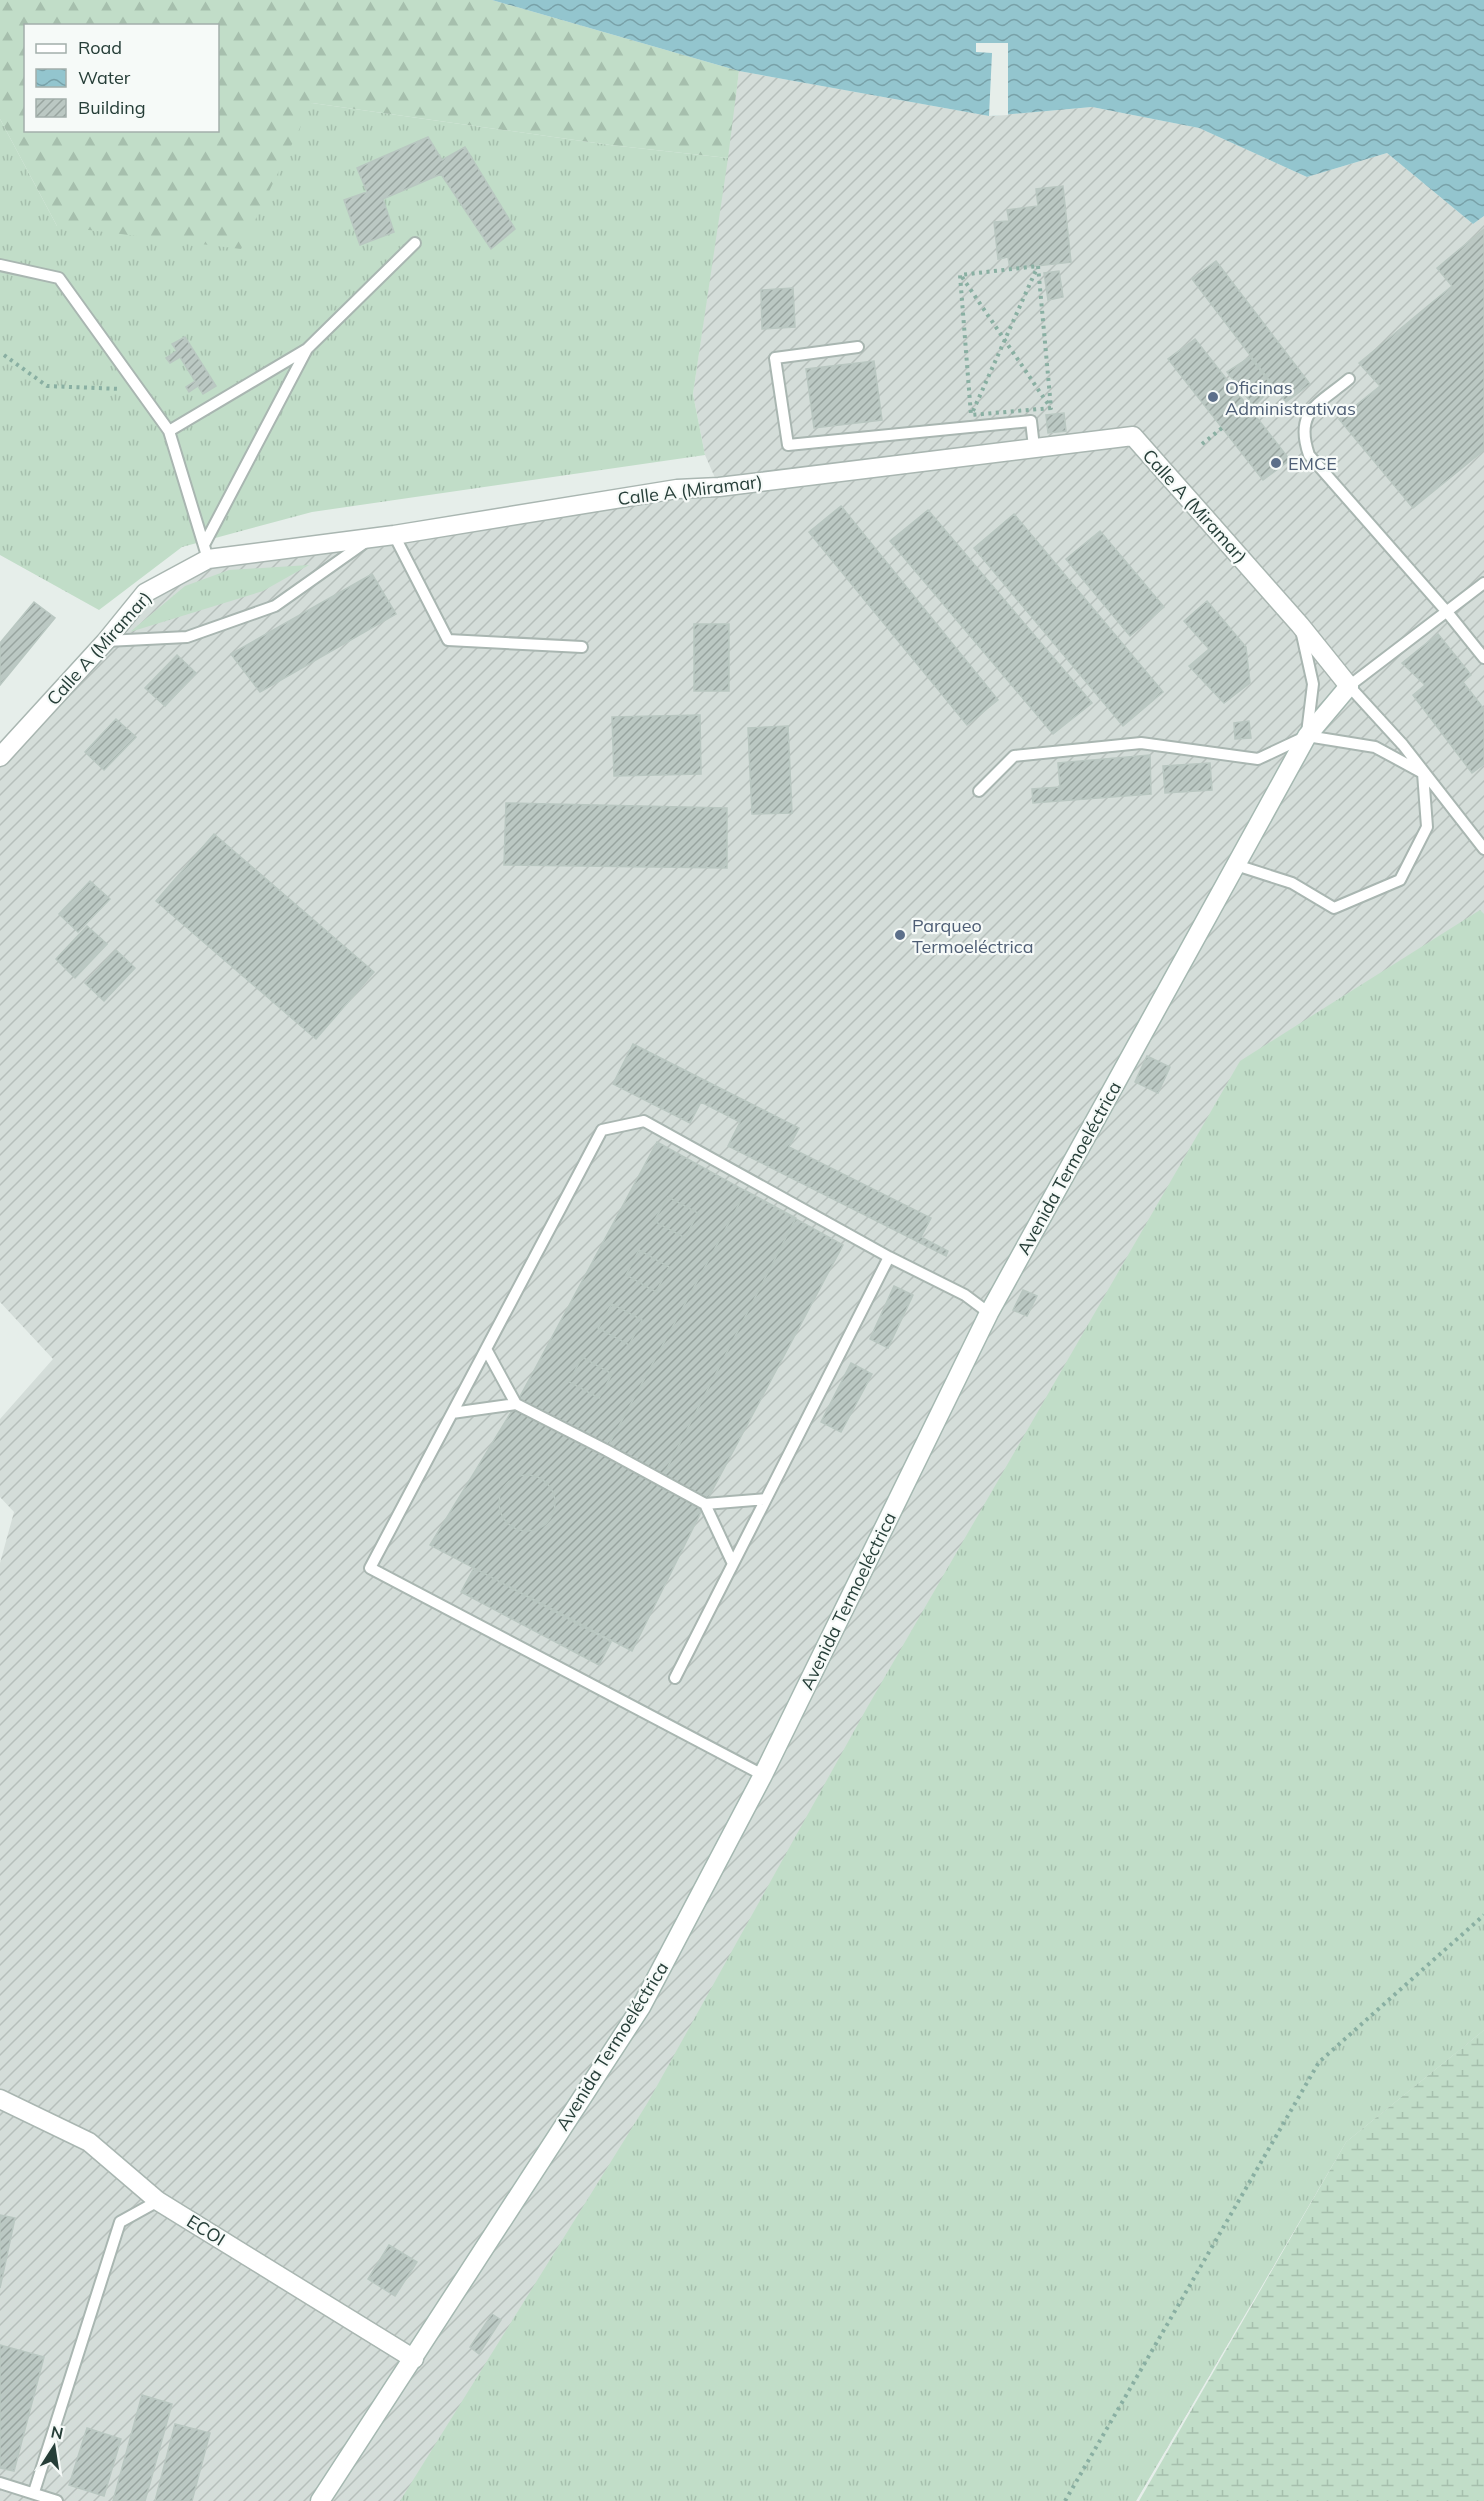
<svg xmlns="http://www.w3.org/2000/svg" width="1484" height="2501" viewBox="0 0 1484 2501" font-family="Mulish,sans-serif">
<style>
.industrial{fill:url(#industrial-furrows)}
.grass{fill:url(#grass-tufts)}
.forest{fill:url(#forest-firs);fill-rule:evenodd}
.wetland{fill:url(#wetland-marsh)}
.water{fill:url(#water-waves)}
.pier{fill:#e6eeea}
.building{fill:url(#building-hatch);stroke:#b9c7c1;stroke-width:1.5}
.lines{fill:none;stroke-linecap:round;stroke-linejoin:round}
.lane-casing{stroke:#a9b6b1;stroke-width:14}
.street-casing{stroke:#a9b6b1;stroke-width:21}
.secondary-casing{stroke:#a5b8b1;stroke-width:21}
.path{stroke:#89afa2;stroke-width:4;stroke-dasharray:3 4.5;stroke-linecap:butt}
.lane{stroke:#fff;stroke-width:10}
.street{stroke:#fff;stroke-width:18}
.secondary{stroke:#fff;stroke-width:18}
.service-dot{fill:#5c6f8a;stroke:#f6faf8;stroke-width:2}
.labels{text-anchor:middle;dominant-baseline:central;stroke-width:4.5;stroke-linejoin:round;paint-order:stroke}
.service-label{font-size:18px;fill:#4e5e75;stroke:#f6faf8;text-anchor:start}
.street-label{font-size:18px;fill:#263e38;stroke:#f6faf8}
</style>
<defs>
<pattern id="industrial-furrows" width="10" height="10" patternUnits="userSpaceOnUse" patternTransform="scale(1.5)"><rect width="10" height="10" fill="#d4ddd9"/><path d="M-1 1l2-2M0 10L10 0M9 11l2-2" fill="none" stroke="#b6bfbb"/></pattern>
<pattern id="grass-tufts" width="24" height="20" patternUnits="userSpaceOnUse" patternTransform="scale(1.5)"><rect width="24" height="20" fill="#c1ddc8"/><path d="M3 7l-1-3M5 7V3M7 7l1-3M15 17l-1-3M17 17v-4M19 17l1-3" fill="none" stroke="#a6bfad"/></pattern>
<pattern id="forest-firs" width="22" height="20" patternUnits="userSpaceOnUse" patternTransform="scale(1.5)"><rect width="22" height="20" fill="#c1ddc8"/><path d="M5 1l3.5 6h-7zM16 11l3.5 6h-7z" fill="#a6bfad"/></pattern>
<pattern id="wetland-marsh" width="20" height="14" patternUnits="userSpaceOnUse" patternTransform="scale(1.5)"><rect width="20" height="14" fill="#c1ddc8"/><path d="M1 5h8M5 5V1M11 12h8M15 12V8" fill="none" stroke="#a6bfad"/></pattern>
<pattern id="water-waves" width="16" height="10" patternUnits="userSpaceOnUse" patternTransform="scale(1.5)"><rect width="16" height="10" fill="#93c5ce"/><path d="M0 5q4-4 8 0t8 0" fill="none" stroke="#78a1a8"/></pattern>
<pattern id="building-hatch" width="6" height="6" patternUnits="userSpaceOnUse" patternTransform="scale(1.5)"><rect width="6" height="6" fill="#bbc8c3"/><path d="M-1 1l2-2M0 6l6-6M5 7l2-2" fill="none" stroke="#98a49f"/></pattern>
</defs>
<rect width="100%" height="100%" fill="#e6eeea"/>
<!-- industrial -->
<path class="industrial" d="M739,71L989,116L1092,107L1199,128L1307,177L1387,153L1473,224L1484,216V2030L1346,2142L1136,2501H0V1563L14,1512L0,1497V1419L53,1359L0,1302V757L145,593L207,559L719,487L705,455L693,394Z"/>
<!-- grass -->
<path class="grass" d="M312,103L610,145L728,158L693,394L705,455L312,512L182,547L99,610L0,555V119L57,226Z
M309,565L263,591L130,632L185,586L229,570Z
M1480,910L1484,914V2030L1346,2142L1136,2501H400L648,2102L868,1706L1240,1061Z"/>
<!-- forest -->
<path class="forest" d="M0,0H492L739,71L728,158L610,145L312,103L241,249L57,226L0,119ZM26,26H218V130H26Z"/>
<!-- wetland -->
<path class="wetland" d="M1484,2030V2501H1139L1346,2142Z"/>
<!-- water -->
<path class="water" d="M492,0H1484V216L1473,224L1387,153L1307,177L1199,128L1092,107L989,116L739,71Z"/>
<!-- pier -->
<path class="pier" d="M976,43H1008V115L989,116L992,53L976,52Z"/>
<!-- building -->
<path class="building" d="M428,137L442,160L465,147L515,229L491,249L441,174L383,199L394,232L360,245L344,200L367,192L357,168Z
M1063,186L1071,262L1010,269L1008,257L998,259L994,222L1009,221L1007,210L1038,206L1036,189Z
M1484,229V450L1413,508L1339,419L1380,386L1359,363L1452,286L1437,268Z
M1216,261L1310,384L1286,402L1192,279Z
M1059,271L1063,297L1048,300L1044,273Z
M793,288L795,327L762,329L761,290Z
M185,337L216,386L203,394L198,386L189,392L186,387L195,381L180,357L170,363L166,358L177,351L172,344Z
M1195,339L1290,460L1263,480L1168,359Z
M1250,357L1273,387L1254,406L1227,372Z
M874,361L882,420L814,428L806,369Z
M1064,413L1066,431L1048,433L1046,415Z
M841,506L998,700L967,725L809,532Z
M928,510L1092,703L1053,734L890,541Z
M1014,514L1163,692L1123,726L974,548Z
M1100,531L1164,607L1130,636L1066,559Z
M372,574L396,614L260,692L231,654Z
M1207,601L1246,647L1250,683L1224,703L1189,666L1209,649L1184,621Z
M34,602L55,618L0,685V643Z
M694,624H729V691H694Z
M1438,634L1471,675L1463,682L1484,709V764L1472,773L1413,695L1425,685L1402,663Z
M177,655L196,673L165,706L145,688Z
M700,715L701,774L614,776L612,717Z
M116,719L136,737L104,770L85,752Z
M1249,721L1251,738L1235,739L1234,723Z
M788,726L792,813L752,814L748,728Z
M1150,755L1151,794L1033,803L1032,789L1060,787L1058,763Z
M1210,763L1212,790L1165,793L1163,766Z
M506,803L727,808V868L504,865Z
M214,834L374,972L316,1039L156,901Z
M90,881L110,899L78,932L59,914Z
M87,926L107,944L75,978L56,959Z
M116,950L135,968L104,1001L85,983Z
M633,1044L799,1128L789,1147L931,1218L921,1237L948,1251L946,1256L728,1146L740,1122L701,1102L690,1123L613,1084Z
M1147,1056L1170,1067L1158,1093L1135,1082Z
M657,1142L843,1245L705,1504L516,1404Z
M746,1191L796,1218L661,1480L606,1450Z
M668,1197L698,1213L685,1238L654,1221Z
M639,1250L669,1267L656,1292L626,1275Z
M894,1286L913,1295L888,1348L870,1339Z
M1023,1290L1037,1296L1027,1316L1013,1310Z
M612,1304L642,1320L629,1345L598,1328Z
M582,1357L612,1374L599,1398L569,1382Z
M851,1363L872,1374L841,1432L821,1422Z
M516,1404L705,1504L632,1651L430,1545Z
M499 1503a28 28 0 1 1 56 0a28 28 0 1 1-56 0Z
M474,1568L611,1642L599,1665L461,1592Z
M0,2215L15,2218L0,2288Z
M389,2245L417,2262L395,2296L368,2279Z
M492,2314L501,2320L479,2354L470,2347Z
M0,2345L44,2357L14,2471L0,2468Z
M142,2395L172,2404L145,2501H113Z
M175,2424L210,2433L192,2501H155Z
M87,2428L121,2439L104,2496L69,2485Z"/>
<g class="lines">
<!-- lane casing -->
<g class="lane-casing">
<path id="lane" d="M0,265L59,278L169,431L208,559
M858,347L775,358L788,445L1031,421L1034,447
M1349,379C1318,405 1294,411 1309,455L1447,612L1484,658
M169,431L307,349L415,243
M394,535L448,640L582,647
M205,543L307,349
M1484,583L1349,686L1403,745L1484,849
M1301,630L1313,684L1307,733
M106,641L187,637L275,606L367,541
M979,791L1014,756L1141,743L1258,759L1307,736L1375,747L1423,773L1427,827L1400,880L1334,908L1292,883L1236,865
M486,1349L516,1404
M452,1413L516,1404L606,1450L705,1504L733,1564
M705,1504L766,1499
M675,1678L889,1257
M763,1775L370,1568L602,1130L644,1121L889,1257L965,1295L989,1313
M0,2483L57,2501
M34,2492L120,2222L158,2201"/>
</g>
<!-- street casing -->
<g class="street-casing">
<path id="street" d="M0,757L106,641L145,593L208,559L394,535L677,489L719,487L1133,436L1300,625L1349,686
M0,2099L89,2142L158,2201L414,2359"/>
</g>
<!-- secondary casing -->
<g class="secondary-casing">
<path id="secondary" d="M320,2501L641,2007L763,1775L989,1313L1307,736L1349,686"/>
</g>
<!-- path -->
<path class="path" d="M1038,266L1051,408L971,415L960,275Z
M962,277L1050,407
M4,355L47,386L121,389
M973,411L1037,268
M1202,444L1222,428
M1065,2501L1319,2062L1484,1915"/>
<!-- lane -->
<use href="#lane" class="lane"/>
<!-- street -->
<use href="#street" class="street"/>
<!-- secondary -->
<use href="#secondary" class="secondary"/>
</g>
<!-- markers -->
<g class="service-dot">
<circle cx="1213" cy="397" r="6"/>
<circle cx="1276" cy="463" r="6"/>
<circle cx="900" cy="935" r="6"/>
</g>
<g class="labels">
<!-- service labels -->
<g class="service-label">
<text x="1225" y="387">Oficinas<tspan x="1225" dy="21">Administrativas</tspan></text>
<text x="1288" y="463">EMCE</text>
<text x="912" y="925">Parqueo<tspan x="912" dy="21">Termoeléctrica</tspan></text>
</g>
<!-- street labels -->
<g class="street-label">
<text transform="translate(690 490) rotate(-7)">Calle A (Miramar)</text>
<text transform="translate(1195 506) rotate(48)">Calle A (Miramar)</text>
<text transform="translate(99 648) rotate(-48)">Calle A (Miramar)</text>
<text transform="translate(1069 1168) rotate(-61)">Avenida Termoeléctrica</text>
<text transform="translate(848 1601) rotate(-64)">Avenida Termoeléctrica</text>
<text transform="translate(612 2046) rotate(-58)">Avenida Termoeléctrica</text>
<text transform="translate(206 2230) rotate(32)">ECOI</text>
</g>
</g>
<!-- legend -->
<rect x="24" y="24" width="195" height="108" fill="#f6faf8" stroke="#a3afab" stroke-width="1.5"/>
<rect x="36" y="44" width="30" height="9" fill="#ffffff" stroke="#a3afab" stroke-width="1.5"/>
<text x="78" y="54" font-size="18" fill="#263e38">Road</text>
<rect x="36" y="69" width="30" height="18" fill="url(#water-waves)" stroke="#a3afab" stroke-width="1.5"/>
<text x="78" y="84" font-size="18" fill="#263e38">Water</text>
<rect x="36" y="99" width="30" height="18" fill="url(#building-hatch)" stroke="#a3afab" stroke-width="1.5"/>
<text x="78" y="114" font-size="18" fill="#263e38">Building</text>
<!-- north arrow -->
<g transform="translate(54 2447) rotate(12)" stroke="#f6faf8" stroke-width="4.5" paint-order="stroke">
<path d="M0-4.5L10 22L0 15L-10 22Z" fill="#263e38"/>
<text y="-9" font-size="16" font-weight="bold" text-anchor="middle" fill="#263e38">N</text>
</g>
</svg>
